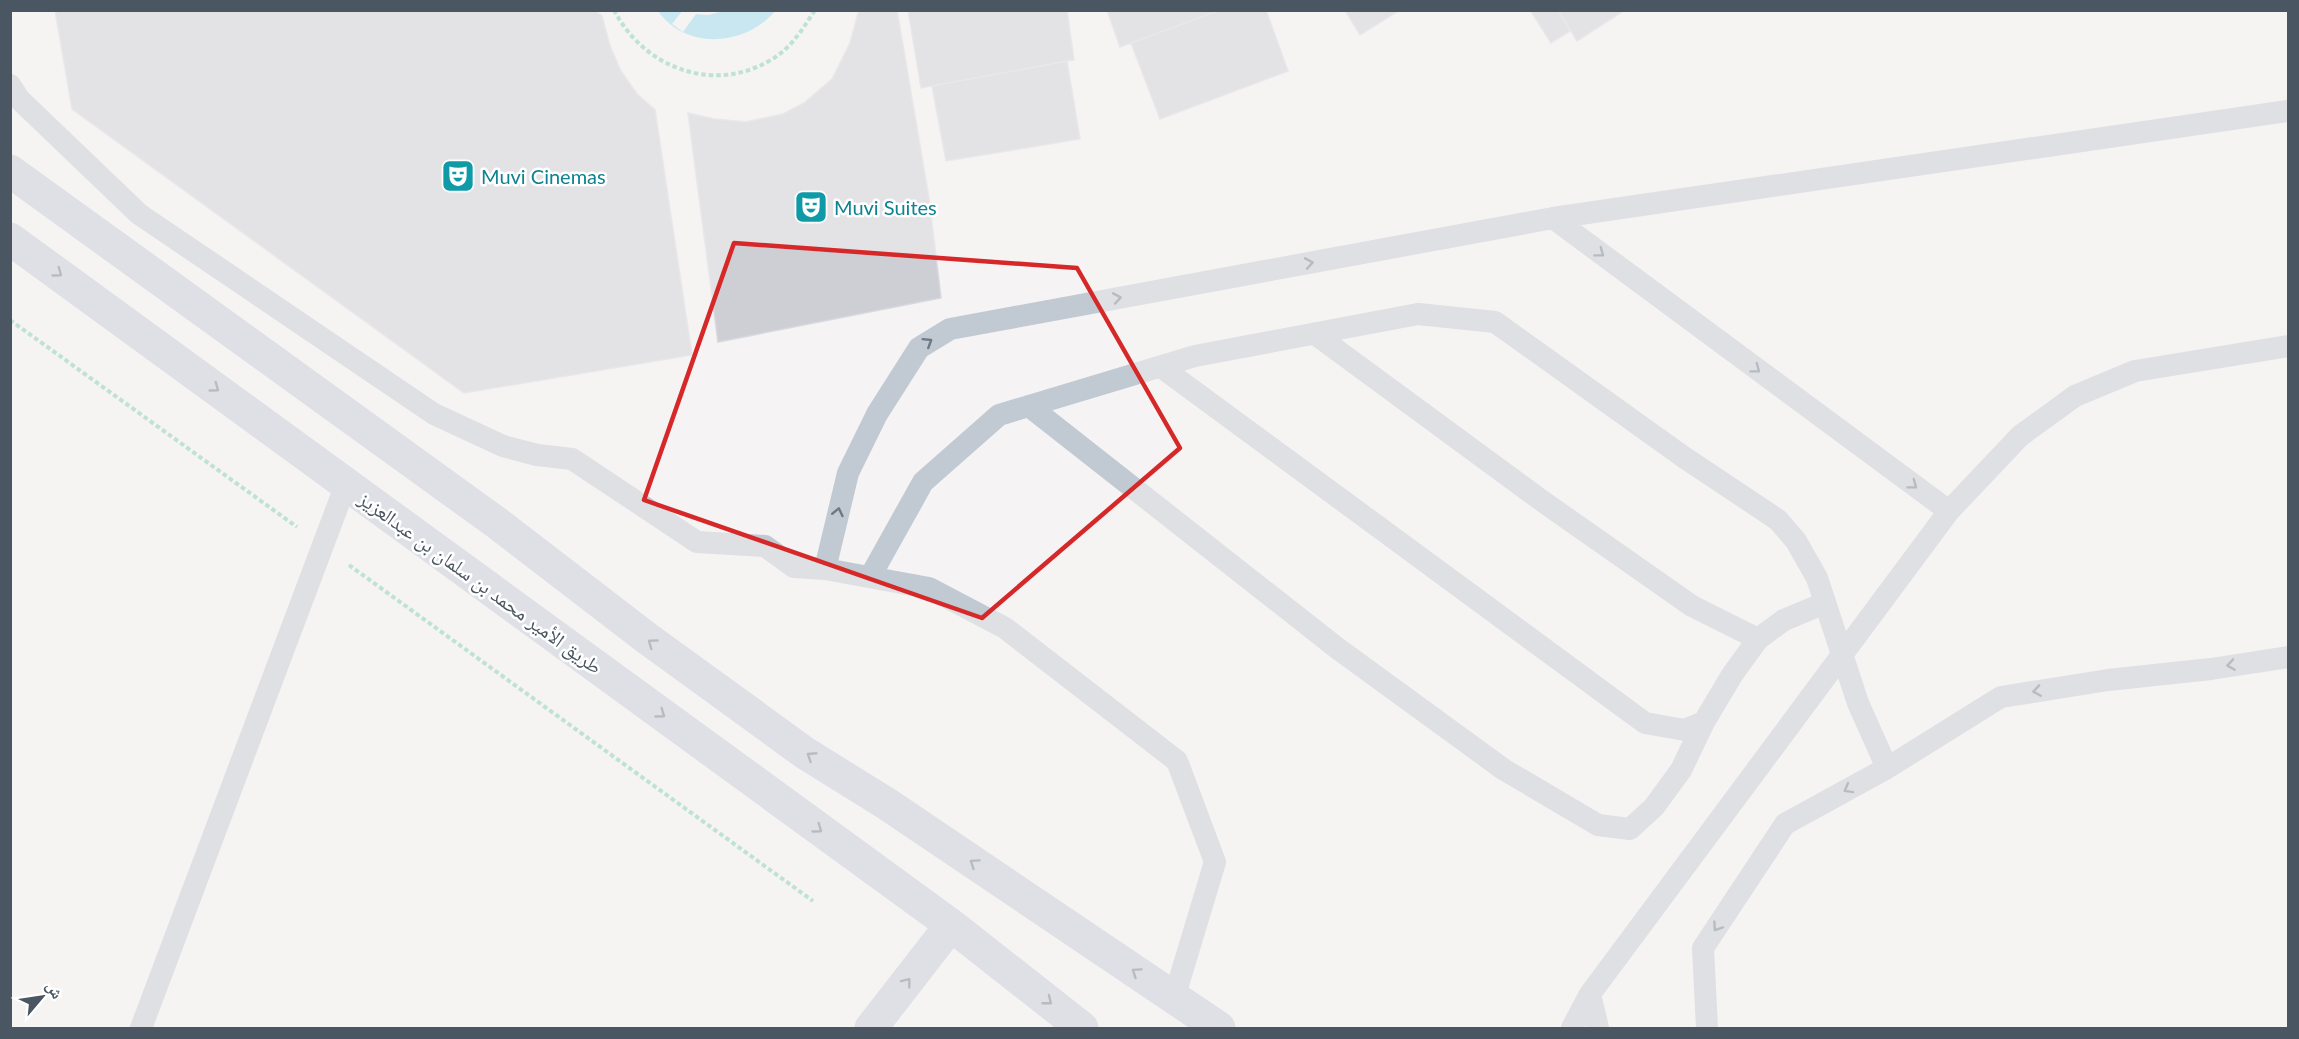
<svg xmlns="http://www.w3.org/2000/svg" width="2299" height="1039" viewBox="0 0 2299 1039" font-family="Lato,'Noto Naskh Arabic',sans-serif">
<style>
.water{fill:#90daee}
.pier{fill:#f5f3f3}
.building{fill:#cdcfd5;stroke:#d7d9de;stroke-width:1.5}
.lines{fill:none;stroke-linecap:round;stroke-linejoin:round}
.path{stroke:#7ad0a6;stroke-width:4;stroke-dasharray:4.5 3;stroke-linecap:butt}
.lane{stroke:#c1cad2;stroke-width:22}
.secondary{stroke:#c1cbd6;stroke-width:33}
.oneway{stroke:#6e7983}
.oneway2{stroke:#6e7984}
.marked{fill:none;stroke:#d62828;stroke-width:4.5;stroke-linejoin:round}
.labels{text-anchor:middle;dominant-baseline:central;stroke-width:5;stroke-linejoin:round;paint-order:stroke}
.culture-label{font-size:20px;fill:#0d838f;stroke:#fff;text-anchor:start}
.street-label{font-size:20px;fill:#4a5661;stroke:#fff}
</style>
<rect width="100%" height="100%" fill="#f5f3f3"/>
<!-- water -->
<path class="water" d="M658,11H775C746,46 686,51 658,11Z"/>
<!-- pier -->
<path class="pier" d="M683,10H724V11L708,15L696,14L683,32L672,24Z"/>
<!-- building -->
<path class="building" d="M55,10H594L602,16L610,46L621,71L637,94L655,110L692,355L464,393L72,109Z
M859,10H897L929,198L941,298L718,342L688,113L714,119L746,122L783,114L804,103L832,79L850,43Z
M908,10H1067L1074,60L921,88Z
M1107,10H1220L1120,47Z
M1220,10H1266L1288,71L1160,119L1131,43Z
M1345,10H1400L1360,35Z
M1530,10H1558L1570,31L1551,43Z
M1558,10H1625L1577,41Z
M1067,61L1080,139L946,161L932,86Z"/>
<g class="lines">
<!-- path -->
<path class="path" d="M614,10C643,67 712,94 769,61C790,50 802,30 815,10
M10,320L297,527
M349,565L813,901"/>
<!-- lane -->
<path class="lane" d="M10,85L19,99L139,214L434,414L503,446L537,455L572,459L697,542L765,546L794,567L825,569L929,588L1005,628L1177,761L1215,862L1174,998
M1553,218L1949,511
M1315,334L1545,503L1692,606L1758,639L1784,620L1825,603
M1161,367L1645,723L1685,730L1704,722L1732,675L1758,639
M1029,406L1337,648L1503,769L1598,825L1630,829L1654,807L1681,770L1704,722
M825,569L848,473L877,414L919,348L950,329L1553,218L2288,111
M870,577L923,482L999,415L1195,356L1418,314L1495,322L1685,458L1778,520L1796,541L1817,578L1858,703L1887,768
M1590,994L1598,1028
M141,1028L346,484
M1572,1028L1590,994L1949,511L2020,436L2075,396L2135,371L2288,346
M1707,1028L1703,948L1785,824L1887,768L2001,697L2108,680L2211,669L2288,657"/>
<!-- secondary -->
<path class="secondary" d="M10,171L497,523L648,639L805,753L887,804L1219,1028
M10,239L951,925
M871,1028L951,925L1082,1028"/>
</g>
<!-- one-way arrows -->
<defs><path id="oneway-chevron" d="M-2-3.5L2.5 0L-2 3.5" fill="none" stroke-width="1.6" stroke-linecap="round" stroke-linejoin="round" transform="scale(1.5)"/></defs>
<g class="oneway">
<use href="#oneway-chevron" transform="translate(1600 253) rotate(37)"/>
<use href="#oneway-chevron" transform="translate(1309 263) rotate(-10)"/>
<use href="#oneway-chevron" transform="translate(1117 298) rotate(-10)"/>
<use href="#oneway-chevron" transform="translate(928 342) rotate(-32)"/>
<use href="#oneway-chevron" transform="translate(1756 369) rotate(37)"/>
<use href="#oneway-chevron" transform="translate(1913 485) rotate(37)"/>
<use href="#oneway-chevron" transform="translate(838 512) rotate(-77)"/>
<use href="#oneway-chevron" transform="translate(2231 665) rotate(171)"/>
<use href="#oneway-chevron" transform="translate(2037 691) rotate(171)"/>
<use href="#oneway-chevron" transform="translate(1848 789) rotate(151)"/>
<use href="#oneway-chevron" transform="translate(1717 927) rotate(124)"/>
</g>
<g class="oneway2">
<use href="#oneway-chevron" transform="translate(58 273) rotate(36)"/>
<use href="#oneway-chevron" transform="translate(215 388) rotate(36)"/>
<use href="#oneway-chevron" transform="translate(652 643) rotate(-144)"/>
<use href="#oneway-chevron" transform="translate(661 714) rotate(36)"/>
<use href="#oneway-chevron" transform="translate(811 756) rotate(-147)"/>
<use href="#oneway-chevron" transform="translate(818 829) rotate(36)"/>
<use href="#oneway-chevron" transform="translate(974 863) rotate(-146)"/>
<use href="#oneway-chevron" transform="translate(1136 972) rotate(-146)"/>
<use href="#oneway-chevron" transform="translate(907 982) rotate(-52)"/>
<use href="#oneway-chevron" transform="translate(1048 1001) rotate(38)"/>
</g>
<!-- marked area -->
<path d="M0 0H2299V1039H0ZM734,243L1077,268L1180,448L982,618L644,500Z" fill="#f5f3f3" fill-opacity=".55" fill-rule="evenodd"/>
<path class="marked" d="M734,243L1077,268L1180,448L982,618L644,500Z"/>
<!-- icons -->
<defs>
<g id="theatre-square" transform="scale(1.725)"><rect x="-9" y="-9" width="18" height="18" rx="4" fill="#0f9aa8" stroke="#fff"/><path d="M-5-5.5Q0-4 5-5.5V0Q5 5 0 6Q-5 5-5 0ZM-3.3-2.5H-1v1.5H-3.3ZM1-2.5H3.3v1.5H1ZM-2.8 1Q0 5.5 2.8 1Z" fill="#fff"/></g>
</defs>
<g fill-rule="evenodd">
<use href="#theatre-square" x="458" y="176"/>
<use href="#theatre-square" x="811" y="207"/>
</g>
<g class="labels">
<!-- culture labels -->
<g class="culture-label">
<text x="481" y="176">Muvi Cinemas</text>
<text x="834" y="207">Muvi Suites</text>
</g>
<!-- street labels -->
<g class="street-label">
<text transform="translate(481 582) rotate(36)">طريق الأمير محمد بن سلمان بن عبدالعزيز</text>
</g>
</g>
<!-- border -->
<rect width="2299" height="1039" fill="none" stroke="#4a5661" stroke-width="24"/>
<!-- north arrow -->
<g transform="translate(42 997) rotate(61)" stroke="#ffffff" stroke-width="4.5" paint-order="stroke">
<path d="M0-4.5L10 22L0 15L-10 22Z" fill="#4a5661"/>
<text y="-9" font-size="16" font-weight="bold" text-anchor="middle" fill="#4a5661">ش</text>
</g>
</svg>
